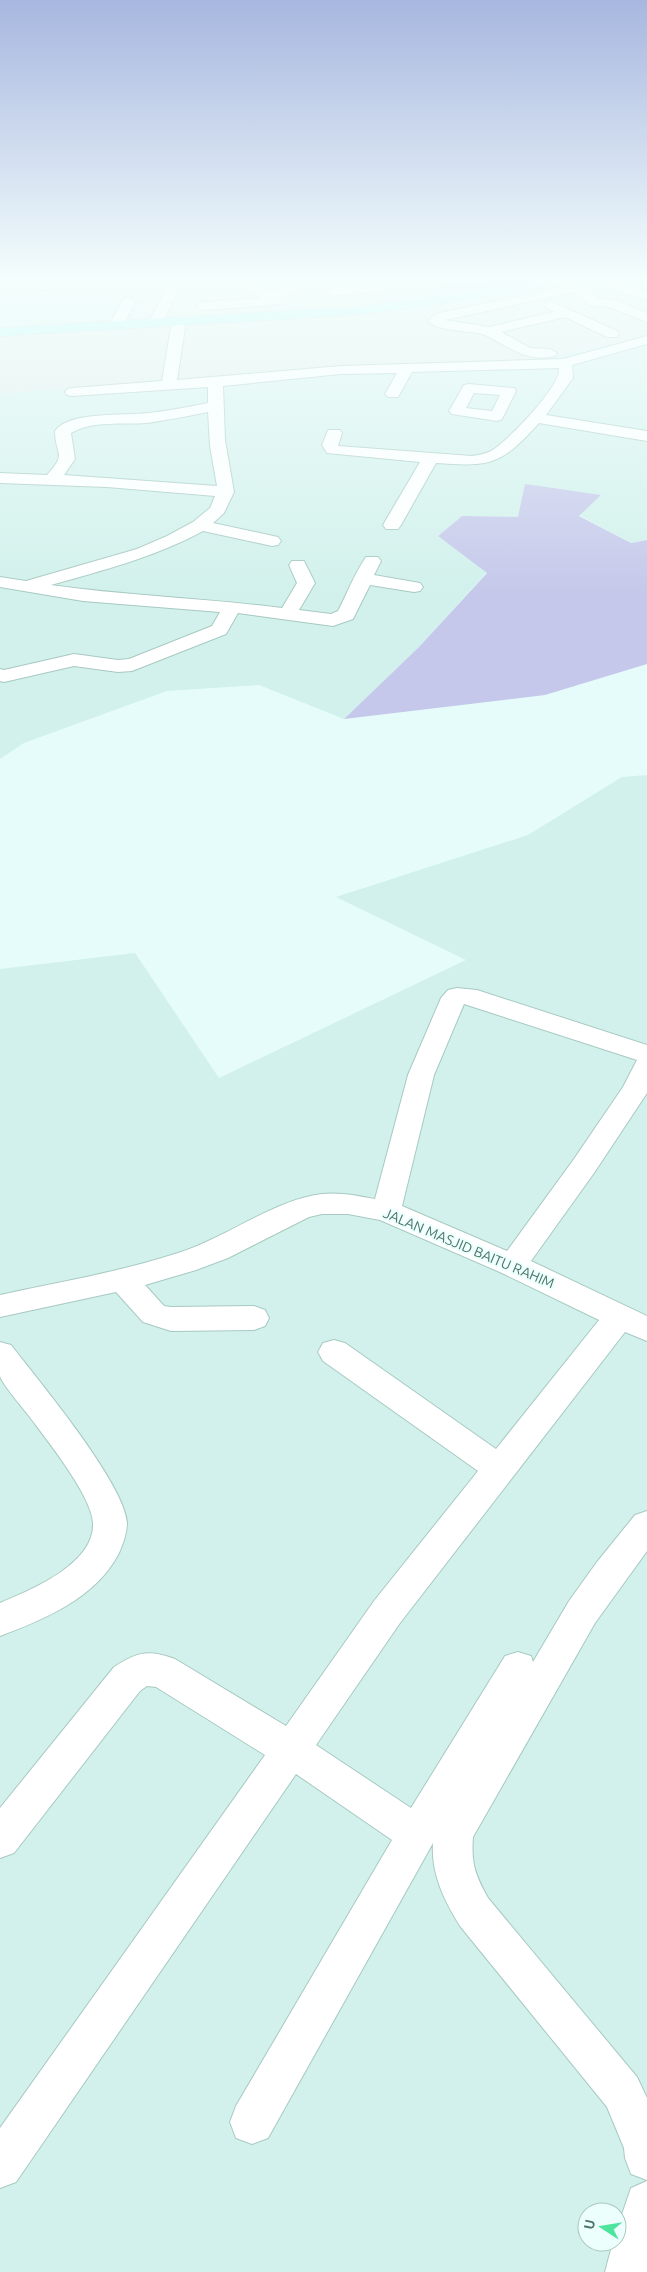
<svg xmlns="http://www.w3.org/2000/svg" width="647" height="2272" viewBox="0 0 647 2272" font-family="Ubuntu,sans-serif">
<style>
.residential{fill:#d2f1ec;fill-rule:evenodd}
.industrial{fill:#e0ecea}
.green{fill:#c5c8ea}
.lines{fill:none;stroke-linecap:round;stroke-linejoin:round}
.minor-casing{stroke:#a7c9c1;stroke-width:2}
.major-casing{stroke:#cdd9d4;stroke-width:2}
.minor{fill:#fff;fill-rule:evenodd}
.major{fill:#a0faf4;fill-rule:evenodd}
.labels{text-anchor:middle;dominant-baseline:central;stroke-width:4.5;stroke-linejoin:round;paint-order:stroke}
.street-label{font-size:14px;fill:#4b7667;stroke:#edfffd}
</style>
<rect width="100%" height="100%" fill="#e6fcfa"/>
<!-- residential -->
<path class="residential" d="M0,277H166L127,325L0,333Z
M647,337V540L631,543L579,515L600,496L518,517L462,516L438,536L487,572L419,647L344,719L259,685L167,691L24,743L0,759V393L313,369L530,360Z
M647,775V2272H0V969L135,953L219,1078L466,960L336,897L528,835L622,777ZM587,2212H617V2242H587Z"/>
<!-- industrial -->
<path class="industrial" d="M166,277H422L460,298L583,277H647V337L530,360L313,369L0,393V333L127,325Z"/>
<!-- green -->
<path class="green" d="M422,277H583L460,298Z
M525,484L601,495L579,516L631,543L647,540V664L545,695L344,719L419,647L487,573L438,536L462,516L518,517Z"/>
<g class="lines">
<!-- minor casing -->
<g class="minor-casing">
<path id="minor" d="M51,277H66L51,290H41L39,287Z
M173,277H186L160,326H150L148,323Z
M248,277H289L299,282L301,288L293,294L279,298L281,301L279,304L274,305L203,310L196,306L203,302L263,298L243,290L241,287ZM270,282L287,286C277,293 266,292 255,286L257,283Z
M439,277H486L480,281L332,296L325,292L332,288Z
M560,277H571L598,299L616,300L647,313V322L609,307L590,306L574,292L445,320L489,327L554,312L543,305L550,301L617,331L619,334L617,337H607L565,317L501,332L530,348L550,349L557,353L555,356C528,363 509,347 487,336C480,332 469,332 460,331C451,329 435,329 428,321L436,314L566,286L558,279Z
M587,277H606L647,292V301L588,280Z
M129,297L136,301L123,325L121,328H111L109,325L124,298Z
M179,317L186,321L177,380L341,366L563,359L647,336V344L572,365L573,378L546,415L647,431V441L539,423C501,465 491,467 436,463L401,525L398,529H386L383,525L420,462L327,453L322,445L328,430H340L342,433L338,446L472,456C479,455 485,454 491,451C507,442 562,385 559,368L412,372L398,397H388L385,394L397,373L341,374L223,386L225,440L234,492L224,513L213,523L278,537L281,541L278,545L272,546L203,531C155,557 104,570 51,585C128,596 205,598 282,608L297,583L289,565L292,561H304L315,583L299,610L331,614L338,611C348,592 354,574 366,557H378L381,561L374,575L420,583L423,587L420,591L414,592L370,585L353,619L333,626L238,613L226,634L132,671L118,672L74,666L4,682L0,681V669L4,670L74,654L118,660L129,659L212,626L220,612L83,601L0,587V577L26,581L137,549L167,536L193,522L210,508L215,496L107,487L0,483V473L47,475C68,452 55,456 55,431C69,411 125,416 148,413C168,411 188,407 208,403V387L72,396L67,395L65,392L67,389L72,388L162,381L172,321ZM208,412L210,446L217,486L64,475L75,459L71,433C93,420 123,425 147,423C168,420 188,416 208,412Z
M469,384L514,388L516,391L502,419L497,421L452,414L449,411L464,385ZM474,393L500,395L492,411L466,408Z
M457,988L477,990L647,1045V1093L594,1173L531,1261L647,1316V1341L625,1332L400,1623L316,1745L411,1808L505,1656L518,1652L531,1656L533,1662L569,1601L597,1562L635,1515L647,1511V1551L595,1623L473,1837C471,1863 475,1875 488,1898L637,2077L647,2098V2180L631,2174L625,2158L624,2148L607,2107L460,1926C444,1900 431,1874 433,1843L268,2138L252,2144L236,2138L230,2122L236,2106L392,1840L296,1774L16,2182L0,2188V2128L265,1755L156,1687L147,1686L140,1691L14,1853L0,1858V1808L114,1667C137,1652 148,1649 175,1659L286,1726L374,1601L478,1471L323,1361L318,1352L323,1343L334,1340L345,1343L496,1449L599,1320L502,1273L380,1220L348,1214H322L309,1217L228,1258L196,1270L145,1285L164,1306L171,1307L254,1306L265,1310L269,1318L265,1326L254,1330L171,1331L143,1322L116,1292L0,1317V1295C59,1282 120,1272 178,1253C224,1239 276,1199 322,1194C340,1192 358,1196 375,1199L408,1075L441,998L448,990ZM464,1004L637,1060L623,1087L574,1159L507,1251L402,1206L434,1075Z
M0,1342L11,1345C38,1380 125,1484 127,1523C127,1533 123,1544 119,1553C96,1598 45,1619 0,1636V1603C31,1590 95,1564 93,1523C92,1496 46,1439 29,1416C23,1408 2,1384 0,1376C0,1366 0,1352 0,1342Z
M647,2181V2272H605L613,2242H617V2229L631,2188Z"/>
</g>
<!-- major casing -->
<g class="major-casing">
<path id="major" d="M556,277H587L581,281L422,307L352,315L0,336V328L352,307L422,299Z"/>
</g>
<!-- minor -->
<use href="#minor" class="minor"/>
<!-- major -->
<use href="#major" class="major"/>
</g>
<!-- sky -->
<linearGradient id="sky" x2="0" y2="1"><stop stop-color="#a7b7df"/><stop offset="0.47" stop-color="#f4fefd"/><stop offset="1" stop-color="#f4fefd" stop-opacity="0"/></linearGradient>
<rect width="647" height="595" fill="url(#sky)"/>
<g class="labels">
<!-- street labels -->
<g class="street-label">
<text transform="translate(469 1248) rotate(23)">JALAN MASJID BAITU RAHIM</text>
</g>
</g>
<!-- north arrow -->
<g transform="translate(602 2227) rotate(282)"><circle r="24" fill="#edfffd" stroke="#acc8c1"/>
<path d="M0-4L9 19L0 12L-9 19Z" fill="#4de59d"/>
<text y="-8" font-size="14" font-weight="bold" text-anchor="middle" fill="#4b7667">U</text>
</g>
</svg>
